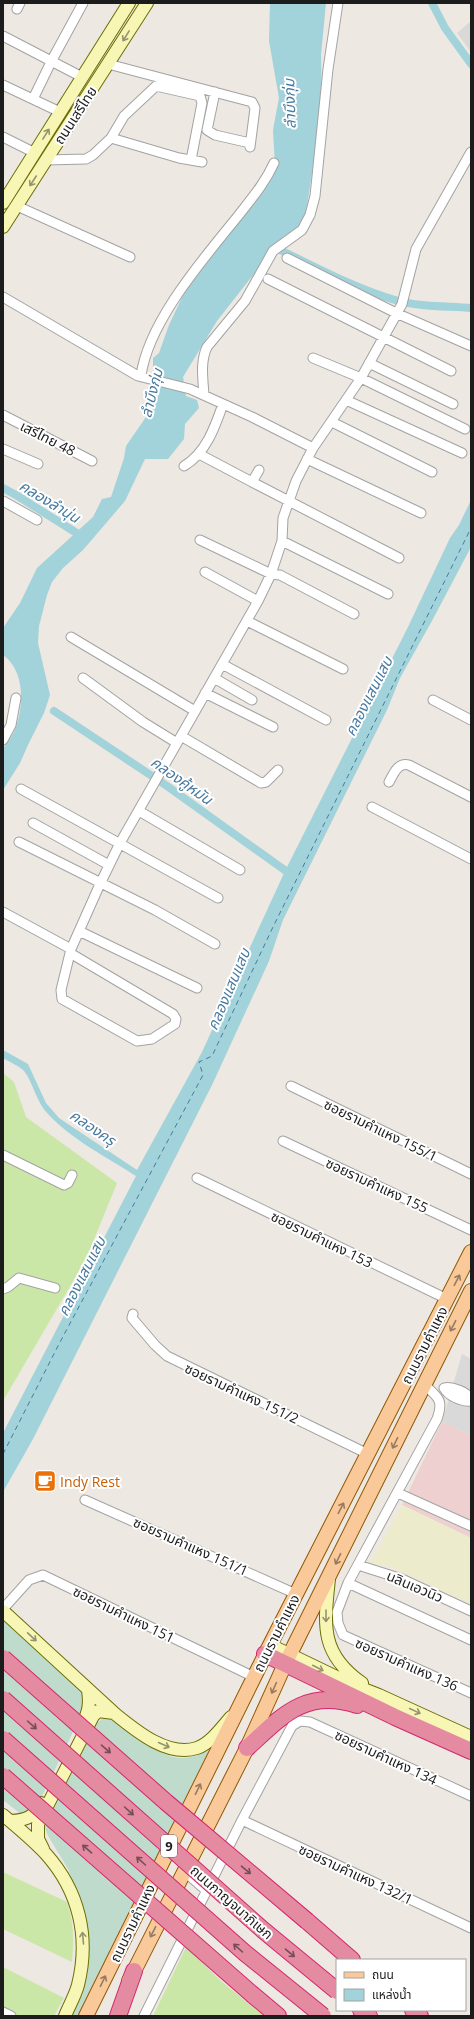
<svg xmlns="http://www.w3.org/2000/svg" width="474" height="2019" viewBox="0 0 474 2019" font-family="'Open Sans','Noto Sans Thai',sans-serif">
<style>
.residential{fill:#dad9d9}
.commercial{fill:#eed0d1}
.farmland{fill:#ececcc}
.grass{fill:#cbe7a7}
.wetland{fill:#bfdbcc}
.water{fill:#a2d2da}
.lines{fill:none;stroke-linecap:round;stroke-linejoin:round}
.canal{stroke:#a2d2da;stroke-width:8}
.ferry{stroke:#487aa0;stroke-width:1;stroke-dasharray:5 4;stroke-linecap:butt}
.minor-casing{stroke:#a3a3a3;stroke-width:11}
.secondary-casing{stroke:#6b6e07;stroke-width:14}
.primary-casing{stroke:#905703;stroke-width:16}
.motorway-casing{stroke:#d2276e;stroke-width:18}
.minor{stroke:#fff;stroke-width:9}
.secondary{stroke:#f8f6b5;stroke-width:12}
.primary{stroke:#f9c99a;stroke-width:14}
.motorway{stroke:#e48aa1;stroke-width:16}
.motorway-bridge-casing{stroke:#d2276e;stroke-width:18;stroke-linecap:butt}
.motorway-bridge{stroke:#e48aa1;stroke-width:16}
.oneway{stroke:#959470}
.oneway2{stroke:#967b61}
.oneway3{stroke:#764e58}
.labels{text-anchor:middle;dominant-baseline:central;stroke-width:4;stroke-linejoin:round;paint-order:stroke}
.shield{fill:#fff;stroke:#606060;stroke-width:1}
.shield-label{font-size:13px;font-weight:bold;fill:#1c1c1c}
.street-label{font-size:14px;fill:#1c1c1c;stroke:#fff}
.food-label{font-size:14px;fill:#c56008;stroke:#fff;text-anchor:start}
.water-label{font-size:15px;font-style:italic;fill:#487aa0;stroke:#fff}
</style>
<rect width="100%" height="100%" fill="#ede8e1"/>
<!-- residential -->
<path class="residential" d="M471,21V52L457,33Z
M462,1354L471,1359V1435L442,1422Z"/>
<!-- commercial -->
<path class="commercial" d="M442,1422L471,1435V1538L402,1505Z"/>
<!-- farmland -->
<path class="farmland" d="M402,1505L471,1538V1604L389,1566L370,1564Z"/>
<!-- grass -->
<path class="grass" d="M3,1073L14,1082L26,1117L117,1183L86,1259L3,1401Z
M3,1872L67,1902C74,1923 74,1940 72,1962L3,1929Z
M186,1947L221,1981L264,2016H153Z
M3,1967L64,1998L54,2016H18L3,2008Z"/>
<!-- wetland -->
<path class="wetland" d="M3,1616L85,1692L86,1705L35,1811L21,1814L3,1800Z
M104,1717C118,1719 122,1724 133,1733C162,1756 179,1768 215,1747L130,1911L82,2016H71L82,1910L68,1869L47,1834L45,1827L97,1723Z"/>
<!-- water -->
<path class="water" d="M270,3H326L321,55L322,106L304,226L268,256L217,321L183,377L186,396L197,400L199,408L185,424L184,439L168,459H145L125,501L83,550L63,568L52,582L47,595L39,626L38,643L50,695L44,713L28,745L20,763L3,790C3,780 0,759 3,750C5,744 11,738 14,732C24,709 26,671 3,655V628L20,603L37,568L93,517L102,499L111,497L124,458L126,446L155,404L160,391V376H153V358L159,353L169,325L185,291L201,265L275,165L273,130L279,98L269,41Z
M471,500V547L433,619L400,678L387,710L283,920L269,961L212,1085L33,1439L3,1492V1433L136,1176C107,1157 72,1140 48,1114C36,1102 34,1084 24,1071C20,1066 9,1062 3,1058V1050L28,1064L46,1103L59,1118L137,1170L202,1052L285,871L408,627L450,538L459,525Z"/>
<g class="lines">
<!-- canal -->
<path class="canal" d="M432,3L445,28L471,64
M272,246C312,265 353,288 395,300C419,307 446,306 471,308
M3,488L16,495L83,537
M54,711L167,786L293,876"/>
<!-- ferry -->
<path class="ferry" d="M3,1454L59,1344L203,1075L199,1062L212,1056L273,927L471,528"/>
<!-- minor casing -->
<g class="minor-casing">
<path id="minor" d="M17,9L20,3
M3,36L82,77
M108,64L252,102L255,108L250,147
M3,85L60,112
M215,92L207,130L215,135L250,143
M33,99L52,60L83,3
M3,137L35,153
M111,138L124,116L156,86L200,96L202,103L191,160
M46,160L86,159L93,155L111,138L179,158L202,162
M17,206L130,257
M287,258L396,313L471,346
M268,279L451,371
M3,297L138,376L190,389L252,417L313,448
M313,358L361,378L465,429
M369,363L453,404
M141,376C148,322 204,258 238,216C252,198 265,183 274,163
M204,395C203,379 200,362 207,347L245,301L273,251L302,230L310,215L315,196L328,69L338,3
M346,400L462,453
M3,415L92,461
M332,422L432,472
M3,449L38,464
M199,454L252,482
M307,459L421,513
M184,466C206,453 215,427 223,404
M259,470L252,482L399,558
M3,501L37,520
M200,540L271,574L280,575L354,614
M282,541L388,594
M205,572L258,601
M247,621L343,669
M71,637L195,711
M222,664L326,720
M83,678L143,722L177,743
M214,678L252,700
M205,693L273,727
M433,700L471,720
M181,736L261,783L266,782L278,770
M3,740L11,725L16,698
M389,782C394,773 398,762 409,765L471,797
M21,789L218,898
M372,807L471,859
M139,811L240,870
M33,823L109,865
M19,842L155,910L215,944
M3,912L71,949
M79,931L197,988
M70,953L173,1014L176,1019L175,1024L152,1039L137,1041L62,999L61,990L70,953L71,949L100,884L120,843L258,601L271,574L282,541L283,518L296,481L313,448L361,378L402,304L416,249L471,152
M291,1086L471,1174
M283,1141L471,1230
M3,1155L64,1185L68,1183L72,1175
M197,1178L447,1299
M3,1289L8,1287L19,1278L55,1288
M133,1314L132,1318L155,1345L167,1356L368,1454
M424,1384C438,1398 444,1399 437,1419L348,1583L337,1612L338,1623L343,1635L471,1693
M471,1399C467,1392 452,1386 444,1388C448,1396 462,1402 471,1401
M398,1493L471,1526
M85,1500L296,1594
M358,1565L402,1579L471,1611
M348,1583L471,1640
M3,1609L29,1580L43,1575L254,1677
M242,1820L471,1928
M184,1871L207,1891
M3,2012L11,2016
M144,2016L242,1820L292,1726L300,1721L310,1722L471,1796"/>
</g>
<!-- secondary casing -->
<g class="secondary-casing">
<path id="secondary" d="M3,203L129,3
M3,227L147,3
M329,1579C324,1625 320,1654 362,1683
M3,1611L114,1713C135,1730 168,1758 197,1748C211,1743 222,1727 231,1717
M270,1645L351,1684L379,1695L471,1737
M83,1723C89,1711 90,1703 88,1690
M3,1815C17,1827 33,1840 46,1854C79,1891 90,1937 78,1985C75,1996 69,2006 65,2016
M11,1821C27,1820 34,1817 41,1803
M43,1849L38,1839V1824L93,1716L98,1711L114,1713"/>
</g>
<!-- primary casing -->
<g class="primary-casing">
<path id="primary" d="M129,1981L247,1748L285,1664L471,1291
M86,2016L270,1645L471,1252"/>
</g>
<!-- motorway casing -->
<g class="motorway-casing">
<path id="motorway" d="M265,1654L395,1717L471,1751
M247,1748C282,1716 306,1688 357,1705
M307,1921L352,1960
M253,1995L278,2016
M361,2010L369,2016
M413,2010L420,2016
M118,2016L134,1971"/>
</g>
<!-- minor -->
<use href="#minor" class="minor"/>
<!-- secondary -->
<use href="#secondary" class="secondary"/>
<!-- primary -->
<use href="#primary" class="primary"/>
<!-- motorway -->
<use href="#motorway" class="motorway"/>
<!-- motorway-bridge casing -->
<g class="motorway-bridge-casing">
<path id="motorway-bridge" d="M3,1658L166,1802L307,1921
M3,1699L263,1930L337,1991
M3,1739L245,1953L323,2016
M3,1776L253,1995"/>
</g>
<!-- motorway-bridge -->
<use href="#motorway-bridge" class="motorway-bridge"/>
</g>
<!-- one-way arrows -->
<defs><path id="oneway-shaft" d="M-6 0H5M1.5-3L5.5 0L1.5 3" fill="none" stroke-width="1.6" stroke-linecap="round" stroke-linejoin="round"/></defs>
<g class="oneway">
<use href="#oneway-shaft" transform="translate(126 36) rotate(122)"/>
<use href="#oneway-shaft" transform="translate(46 134) rotate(-58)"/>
<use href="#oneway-shaft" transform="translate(33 181) rotate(123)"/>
<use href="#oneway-shaft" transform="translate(326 1616) rotate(90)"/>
<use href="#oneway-shaft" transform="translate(32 1637) rotate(43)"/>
<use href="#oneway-shaft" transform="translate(318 1668) rotate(27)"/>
<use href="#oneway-shaft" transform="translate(415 1711) rotate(25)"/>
<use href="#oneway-shaft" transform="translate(164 1745) rotate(24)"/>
<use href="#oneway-shaft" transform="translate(83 1938) rotate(-95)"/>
</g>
<g class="oneway2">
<use href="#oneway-shaft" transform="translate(457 1280) rotate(-63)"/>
<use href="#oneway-shaft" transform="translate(453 1326) rotate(117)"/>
<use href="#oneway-shaft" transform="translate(395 1443) rotate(116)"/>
<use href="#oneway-shaft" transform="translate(341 1508) rotate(-63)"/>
<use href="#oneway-shaft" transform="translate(338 1559) rotate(116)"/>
<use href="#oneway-shaft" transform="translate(274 1688) rotate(114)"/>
<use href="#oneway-shaft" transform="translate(198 1789) rotate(-64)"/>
<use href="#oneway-shaft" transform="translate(153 1932) rotate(117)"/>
<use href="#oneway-shaft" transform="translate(103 1981) rotate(-64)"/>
</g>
<g class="oneway3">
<use href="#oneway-shaft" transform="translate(32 1725) rotate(42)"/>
<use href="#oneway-shaft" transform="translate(106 1749) rotate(41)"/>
<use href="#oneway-shaft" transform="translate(129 1811) rotate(42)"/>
<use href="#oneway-shaft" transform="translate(87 1849) rotate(-139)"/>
<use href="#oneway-shaft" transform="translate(141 1861) rotate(-138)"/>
<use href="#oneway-shaft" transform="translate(246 1870) rotate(40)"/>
<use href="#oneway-shaft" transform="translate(238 1948) rotate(-138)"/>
<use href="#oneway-shaft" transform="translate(290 1953) rotate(40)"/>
</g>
<!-- icons -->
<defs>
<g id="cafe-square" transform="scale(1.15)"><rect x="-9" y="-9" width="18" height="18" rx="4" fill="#e8710a" stroke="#fff"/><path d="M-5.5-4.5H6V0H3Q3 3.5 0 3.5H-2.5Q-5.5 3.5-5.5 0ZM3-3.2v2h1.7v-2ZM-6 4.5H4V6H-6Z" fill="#fff"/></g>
</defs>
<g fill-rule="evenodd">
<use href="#cafe-square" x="45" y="1481"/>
</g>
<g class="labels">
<!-- shield labels -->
<rect class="shield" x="161" y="1835" width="16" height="22" rx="3"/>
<g class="shield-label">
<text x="169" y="1846">9</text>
</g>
<!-- street labels -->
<g class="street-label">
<text transform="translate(75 115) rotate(-57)">ถนนเสรีไทย</text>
<text transform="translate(48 438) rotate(27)">เสรีไทย 48</text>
<text transform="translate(381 1130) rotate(26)">ซอยรามคำแหง 155/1</text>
<text transform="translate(377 1185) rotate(25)">ซอยรามคำแหง 155</text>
<text transform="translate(322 1239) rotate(26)">ซอยรามคำแหง 153</text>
<text transform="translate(424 1345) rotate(-63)">ถนนรามคำแหง</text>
<text transform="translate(242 1393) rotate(25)">ซอยรามคำแหง 151/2</text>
<text transform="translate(191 1546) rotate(24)">ซอยรามคำแหง 151/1</text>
<text transform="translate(415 1586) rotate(23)">นลินเอวนิว</text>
<text transform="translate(124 1614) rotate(26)">ซอยรามคำแหง 151</text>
<text transform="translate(276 1633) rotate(-63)">ถนนรามคำแหง</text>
<text transform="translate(407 1664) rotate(24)">ซอยรามคำแหง 136</text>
<text transform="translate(386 1757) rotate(25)">ซอยรามคำแหง 134</text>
<text transform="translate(356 1874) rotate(25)">ซอยรามคำแหง 132/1</text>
<text transform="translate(232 1902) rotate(41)">ถนนกาญจนาภิเษก</text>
<text transform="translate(132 1923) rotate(-64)">ถนนรามคำแหง</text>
</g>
<!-- food labels -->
<g class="food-label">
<text x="60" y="1481">Indy Rest</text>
</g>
<!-- water labels -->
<g class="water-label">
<text transform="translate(289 104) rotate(-92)">ลำบึงกุ่ม</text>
<text transform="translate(151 393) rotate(-76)">ลำบึงกุ่ม</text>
<text transform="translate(50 501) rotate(31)">คลองลำนุ่น</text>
<text transform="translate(368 696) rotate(-63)">คลองแสนแสบ</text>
<text transform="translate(182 780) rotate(35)">คลองคู้หมัน</text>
<text transform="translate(228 989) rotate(-67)">คลองแสนแสบ</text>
<text transform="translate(93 1127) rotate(34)">คลองครุ</text>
<text transform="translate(81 1276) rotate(-63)">คลองแสนแสบ</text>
</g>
</g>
<!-- border -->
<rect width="474" height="2019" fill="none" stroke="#1c1c1c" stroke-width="8"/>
<!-- legend -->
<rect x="336" y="1959" width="130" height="52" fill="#ffffff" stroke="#a4a4a4"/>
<rect x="344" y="1972" width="20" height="6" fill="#f9c99a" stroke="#a4a4a4"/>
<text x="372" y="1979" font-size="12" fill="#1c1c1c">ถนน</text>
<rect x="344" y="1989" width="20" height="12" fill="#a2d2da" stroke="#a4a4a4"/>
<text x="372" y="1999" font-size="12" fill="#1c1c1c">แหล่งน้ำ</text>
</svg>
